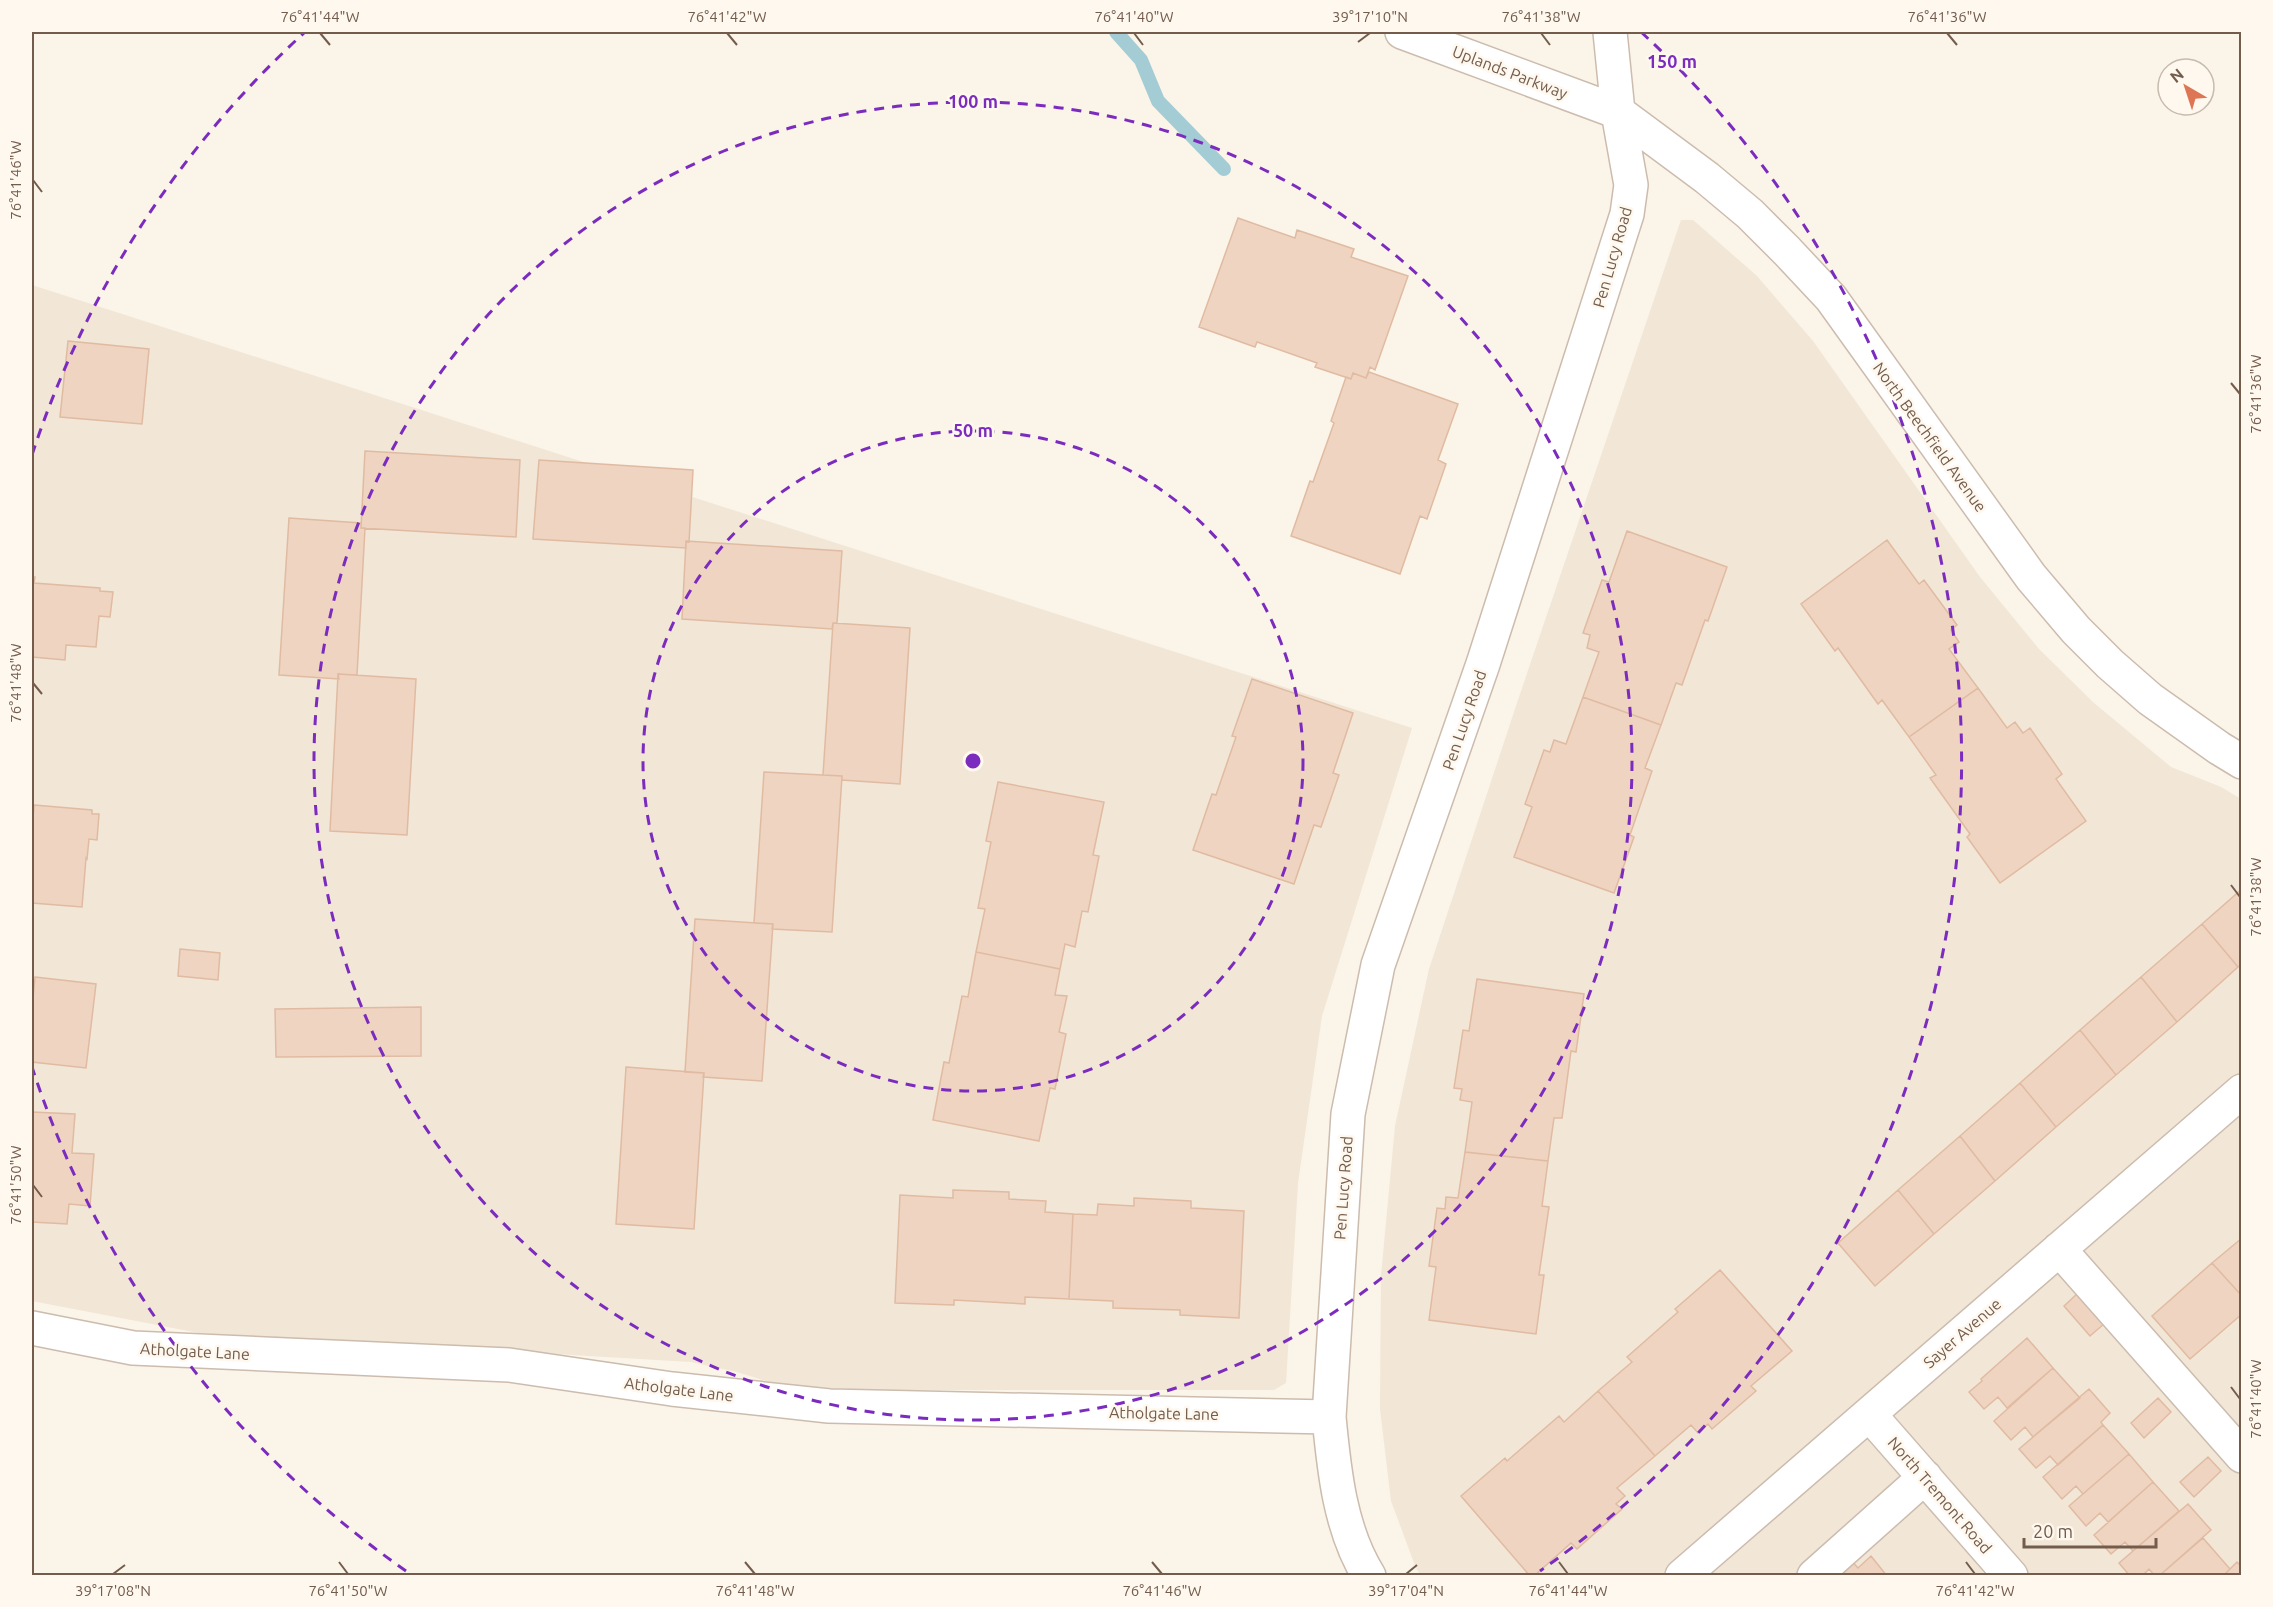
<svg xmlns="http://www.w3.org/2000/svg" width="2273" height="1607" viewBox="0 0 2273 1607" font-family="Ubuntu,sans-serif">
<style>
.residential{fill:#f2e6d6}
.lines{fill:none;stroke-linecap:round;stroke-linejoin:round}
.stream{stroke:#a4ccd5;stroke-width:14}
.building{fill:#efd4c1;stroke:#e0bba2;stroke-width:1.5}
.minor-casing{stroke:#ccbcae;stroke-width:36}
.minor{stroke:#fff;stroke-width:33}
.ticks{fill:none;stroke:#745c4d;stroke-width:2}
.ring{fill:none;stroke:#7b2cbf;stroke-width:3;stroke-dasharray:10 8}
.labels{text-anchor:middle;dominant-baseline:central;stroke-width:5;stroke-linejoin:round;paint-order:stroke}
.street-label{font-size:16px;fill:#745c4d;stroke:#fef8ee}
.centre{fill:#7b2cbf;stroke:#fef8ee;stroke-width:3}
.ring-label{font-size:18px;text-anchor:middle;font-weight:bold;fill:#7b2cbf;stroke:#fef8ee;stroke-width:5;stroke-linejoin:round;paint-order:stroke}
.neatline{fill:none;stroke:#745c4d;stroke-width:2}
.ticks-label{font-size:15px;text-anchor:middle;fill:#745c4d}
</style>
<rect width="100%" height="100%" fill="#fbf4e8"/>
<!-- residential -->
<path class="residential" d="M1681,220H1693L1757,276L1813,341L1980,577L2039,649L2094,703L2171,767L2221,787L2241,799V1575L1421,1576L1416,1568L1391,1501L1380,1409L1381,1276L1395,1126L1429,969L1518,700Z
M32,285L1412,728L1322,1016L1298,1183L1286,1383L1274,1390H880L781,1386L737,1372L691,1362L199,1333L32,1301Z"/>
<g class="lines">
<!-- stream -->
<path class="stream" d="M1116,32L1141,60L1158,101L1224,169"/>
</g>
<!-- building -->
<path class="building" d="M1238,218L1295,238L1297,230L1354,249L1351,257L1408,276L1375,370L1370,367L1366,378L1353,373L1351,379L1315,367L1317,363L1257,342L1255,347L1199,327Z
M68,341L149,349L142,424L60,417Z
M1369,372L1458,404L1438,460L1446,464L1427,519L1420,516L1400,574L1291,536L1310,481L1313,482L1334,423L1331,421L1346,377L1351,379L1353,373L1366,378Z
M365,451L520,460L516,537L361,528Z
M539,460L693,470L689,542L686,541V548L533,539Z
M289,518L361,523V528H365L357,675L338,674L339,679L279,675Z
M1627,531L1727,567L1708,621L1705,620L1682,685L1676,683L1661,725L1583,697L1599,652L1587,648L1590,635L1583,633L1602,580L1609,582Z
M1887,540L1919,584L1924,580L1957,625L1951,630L1959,642L1949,649L1978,688L1909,737L1882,700L1878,704L1838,648L1835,651L1801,604Z
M686,541L842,551L837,623H833L832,629L682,619Z
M32,577H35L34,583L100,588V591L113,592L110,617L99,616L96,647L66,645L65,660L32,657Z
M833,623L910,628L900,784L842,780V776L823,775Z
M338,674L416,679L407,835L330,831Z
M1252,679L1353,713L1333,773L1339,775L1321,827L1314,825L1294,884L1193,850L1212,794L1216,795L1236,737L1232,736Z
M1978,688L2007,728L2015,722L2023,733L2030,728L2062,774L2056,779L2086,821L2000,883L1967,837L1970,834L1930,778L1936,775L1909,737Z
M1583,697L1661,725L1645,768L1652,771L1630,835L1634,837L1614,893L1514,857L1532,807L1525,804L1544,750L1550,752L1554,740L1566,744Z
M764,772L842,776L832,932L772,929L773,924L754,923Z
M998,782L1104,802L1093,855L1099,856L1088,912L1082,911L1075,947L1065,944L1060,969L976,952L985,909L978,908L991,842L986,841Z
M34,805L92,810V814H99L97,840L89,839L87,859L86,858L82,907L32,903V831Z
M2242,889V964L2238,967L2202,924Z
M695,919L773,924L762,1081L703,1077L704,1073L685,1072Z
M2202,924L2238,967L2177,1022L2141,977Z
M180,949L220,953L218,980L178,976Z
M976,952L1060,969L1055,995L1067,996L1059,1032L1066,1034L1055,1089L1050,1088L1039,1141L933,1120L944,1062L949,1063L962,996L968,997Z
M35,977L96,984L86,1068L32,1062V1007Z
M2141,977L2177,1022L2116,1075L2080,1030Z
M1477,979L1584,994L1576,1052L1571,1051L1562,1118H1554L1548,1161L1465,1152L1472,1102L1460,1100L1462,1089L1454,1088L1463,1030L1469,1031Z
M421,1007V1056L276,1057L275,1009Z
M2080,1030L2116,1075L2056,1127L2020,1083Z
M626,1067L704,1073L694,1229L616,1224Z
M2020,1083L2056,1127L1995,1181L1960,1136Z
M32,1112L75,1114L72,1153L94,1154L90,1206L69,1204L67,1224L32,1222Z
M1960,1136L1995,1181L1934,1234L1898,1190Z
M1465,1152L1548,1161L1542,1206L1549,1207L1539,1275H1544L1536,1334L1429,1320L1436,1267L1429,1266L1437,1208L1445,1209L1446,1197L1458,1198Z
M953,1190L1009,1192V1199L1046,1201L1045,1212L1073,1214L1069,1299L1025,1297V1304L954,1300V1305L895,1303L900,1195L953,1198Z
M1898,1190L1934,1234L1875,1286L1838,1243Z
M1134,1198L1191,1201V1208L1244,1211L1239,1318L1180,1315V1310L1113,1308V1301L1069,1299L1073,1214L1097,1215L1098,1204L1134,1206Z
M2242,1238V1296L2212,1263Z
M2212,1263L2242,1296V1314L2190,1359L2152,1316Z
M1720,1270L1792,1351L1751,1386L1756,1391L1712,1429L1708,1424L1698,1433L1691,1425L1655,1456L1598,1391L1632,1362L1627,1357L1678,1312L1675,1309Z
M2079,1292L2105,1323L2090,1336L2064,1306Z
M2027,1338L2053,1368L2007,1408L1998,1397L1984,1409L1969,1392L1982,1381L1981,1379Z
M2053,1368L2080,1398L2033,1437L2025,1427L2011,1440L1994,1421Z
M2089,1389L2110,1413L2101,1422L2103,1425L2058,1465L2050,1456L2036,1468L2019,1449Z
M1598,1391L1655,1456L1617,1488L1625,1496L1616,1504L1622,1509L1577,1549L1571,1543L1534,1576H1530L1461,1496L1505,1458L1507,1461L1559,1416L1564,1422Z
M2158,1398L2171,1412L2144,1438L2131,1423Z
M2103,1425L2129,1454L2083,1494L2076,1486L2062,1499L2043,1477Z
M2129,1454L2153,1482L2108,1522L2100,1513L2086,1526L2069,1506Z
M2208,1457L2221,1471L2194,1497L2180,1482Z
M2153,1482L2179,1511L2133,1551L2125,1542L2111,1554L2094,1535Z
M2188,1504L2211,1530L2159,1576H2155L2149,1569L2142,1576H2130L2119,1563Z
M2203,1538L2230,1569L2223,1576H2159Z
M1871,1556L1887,1576H1829L1849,1558L1858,1568Z
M2237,1562L2242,1567V1576H2223Z"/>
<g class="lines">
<!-- minor casing -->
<g class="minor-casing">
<path id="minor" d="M1402,32L1618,112L1707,178L1750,214L1787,251L1831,298L2031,577L2076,630L2110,664L2150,699L2219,748L2242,762
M2059,1249L2242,1456
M32,1328L133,1348L509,1365L672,1389L829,1406L1329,1417
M1869,1414L2011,1576
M1369,1576C1340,1530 1334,1470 1329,1417L1348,1114L1378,965L1483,664L1627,214L1631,185L1618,112L1610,32
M1682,1576L2242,1091
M1814,1576L1925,1477"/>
</g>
<!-- minor -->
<use href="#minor" class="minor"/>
</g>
<!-- ticks -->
<path class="ticks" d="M320,33L330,45M727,33L737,45M1134,33L1143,45M1541,33L1550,45M1947,33L1957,45M1358,42L1370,33M33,180L42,192M2231,383L2240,394M33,683L42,694M2231,885L2240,897M33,1185L42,1197M2231,1387L2240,1399M339,1562L348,1574M745,1562L755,1574M1152,1562L1162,1574M1559,1562L1568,1574M1966,1562L1975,1574M113,1574L125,1565M1406,1574L1417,1565"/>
<!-- distance rings -->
<g class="ring">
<circle cx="973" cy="761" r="330"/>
<circle cx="973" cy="761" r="659"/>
<path d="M406 1571A989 989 0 0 1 32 1067M32 455A989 989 0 0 1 305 32M1641 32A989 989 0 0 1 1540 1571"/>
</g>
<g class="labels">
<!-- street labels -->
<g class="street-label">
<text transform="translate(1510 72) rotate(21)">Uplands Parkway</text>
<text transform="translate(1612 257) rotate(-74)">Pen Lucy Road</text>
<text transform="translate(1930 437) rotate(54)">North Beechfield Avenue</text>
<text transform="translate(1464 720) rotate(-71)">Pen Lucy Road</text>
<text transform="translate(1343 1188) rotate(-86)">Pen Lucy Road</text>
<text transform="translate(1962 1333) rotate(-41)">Sayer Avenue</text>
<text transform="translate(195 1351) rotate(3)">Atholgate Lane</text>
<text transform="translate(679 1389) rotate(7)">Atholgate Lane</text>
<text transform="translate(1164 1413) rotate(1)">Atholgate Lane</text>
<text transform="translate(1940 1495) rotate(49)">North Tremont Road</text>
</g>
</g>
<circle cx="973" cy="761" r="9" class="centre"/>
<g class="ring-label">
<text x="1672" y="68">150 m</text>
<text x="973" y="108">100 m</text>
<text x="973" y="437">50 m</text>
</g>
<!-- border -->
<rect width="2273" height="1607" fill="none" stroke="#fef8ee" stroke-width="66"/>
<!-- north arrow -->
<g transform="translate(2186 87) rotate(321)"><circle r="28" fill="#fef8ee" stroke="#c7baae" stroke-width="1.5"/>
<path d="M0-4.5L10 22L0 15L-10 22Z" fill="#dd7655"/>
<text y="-9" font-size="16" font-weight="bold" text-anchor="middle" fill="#745c4d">N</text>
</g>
<!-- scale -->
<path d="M2024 1538v9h132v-9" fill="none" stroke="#745c4d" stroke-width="3"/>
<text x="2033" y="1538" font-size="18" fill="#745c4d" stroke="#fef8ee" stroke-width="4.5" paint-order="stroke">20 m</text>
<rect x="33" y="33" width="2207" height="1541" class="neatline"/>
<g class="ticks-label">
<text x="320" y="22">76°41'44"W</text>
<text x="727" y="22">76°41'42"W</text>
<text x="1134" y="22">76°41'40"W</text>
<text x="1370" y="22">39°17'10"N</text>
<text x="1541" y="22">76°41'38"W</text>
<text x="1947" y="22">76°41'36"W</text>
<text transform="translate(16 180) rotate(-90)" y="5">76°41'46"W</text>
<text transform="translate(2256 394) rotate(-90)" y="5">76°41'36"W</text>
<text transform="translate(16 683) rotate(-90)" y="5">76°41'48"W</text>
<text transform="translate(2256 897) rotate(-90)" y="5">76°41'38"W</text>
<text transform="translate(16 1185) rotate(-90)" y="5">76°41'50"W</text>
<text transform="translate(2256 1399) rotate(-90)" y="5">76°41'40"W</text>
<text x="113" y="1596">39°17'08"N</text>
<text x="348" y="1596">76°41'50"W</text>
<text x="755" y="1596">76°41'48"W</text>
<text x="1162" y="1596">76°41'46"W</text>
<text x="1406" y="1596">39°17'04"N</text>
<text x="1568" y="1596">76°41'44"W</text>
<text x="1975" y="1596">76°41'42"W</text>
</g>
</svg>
